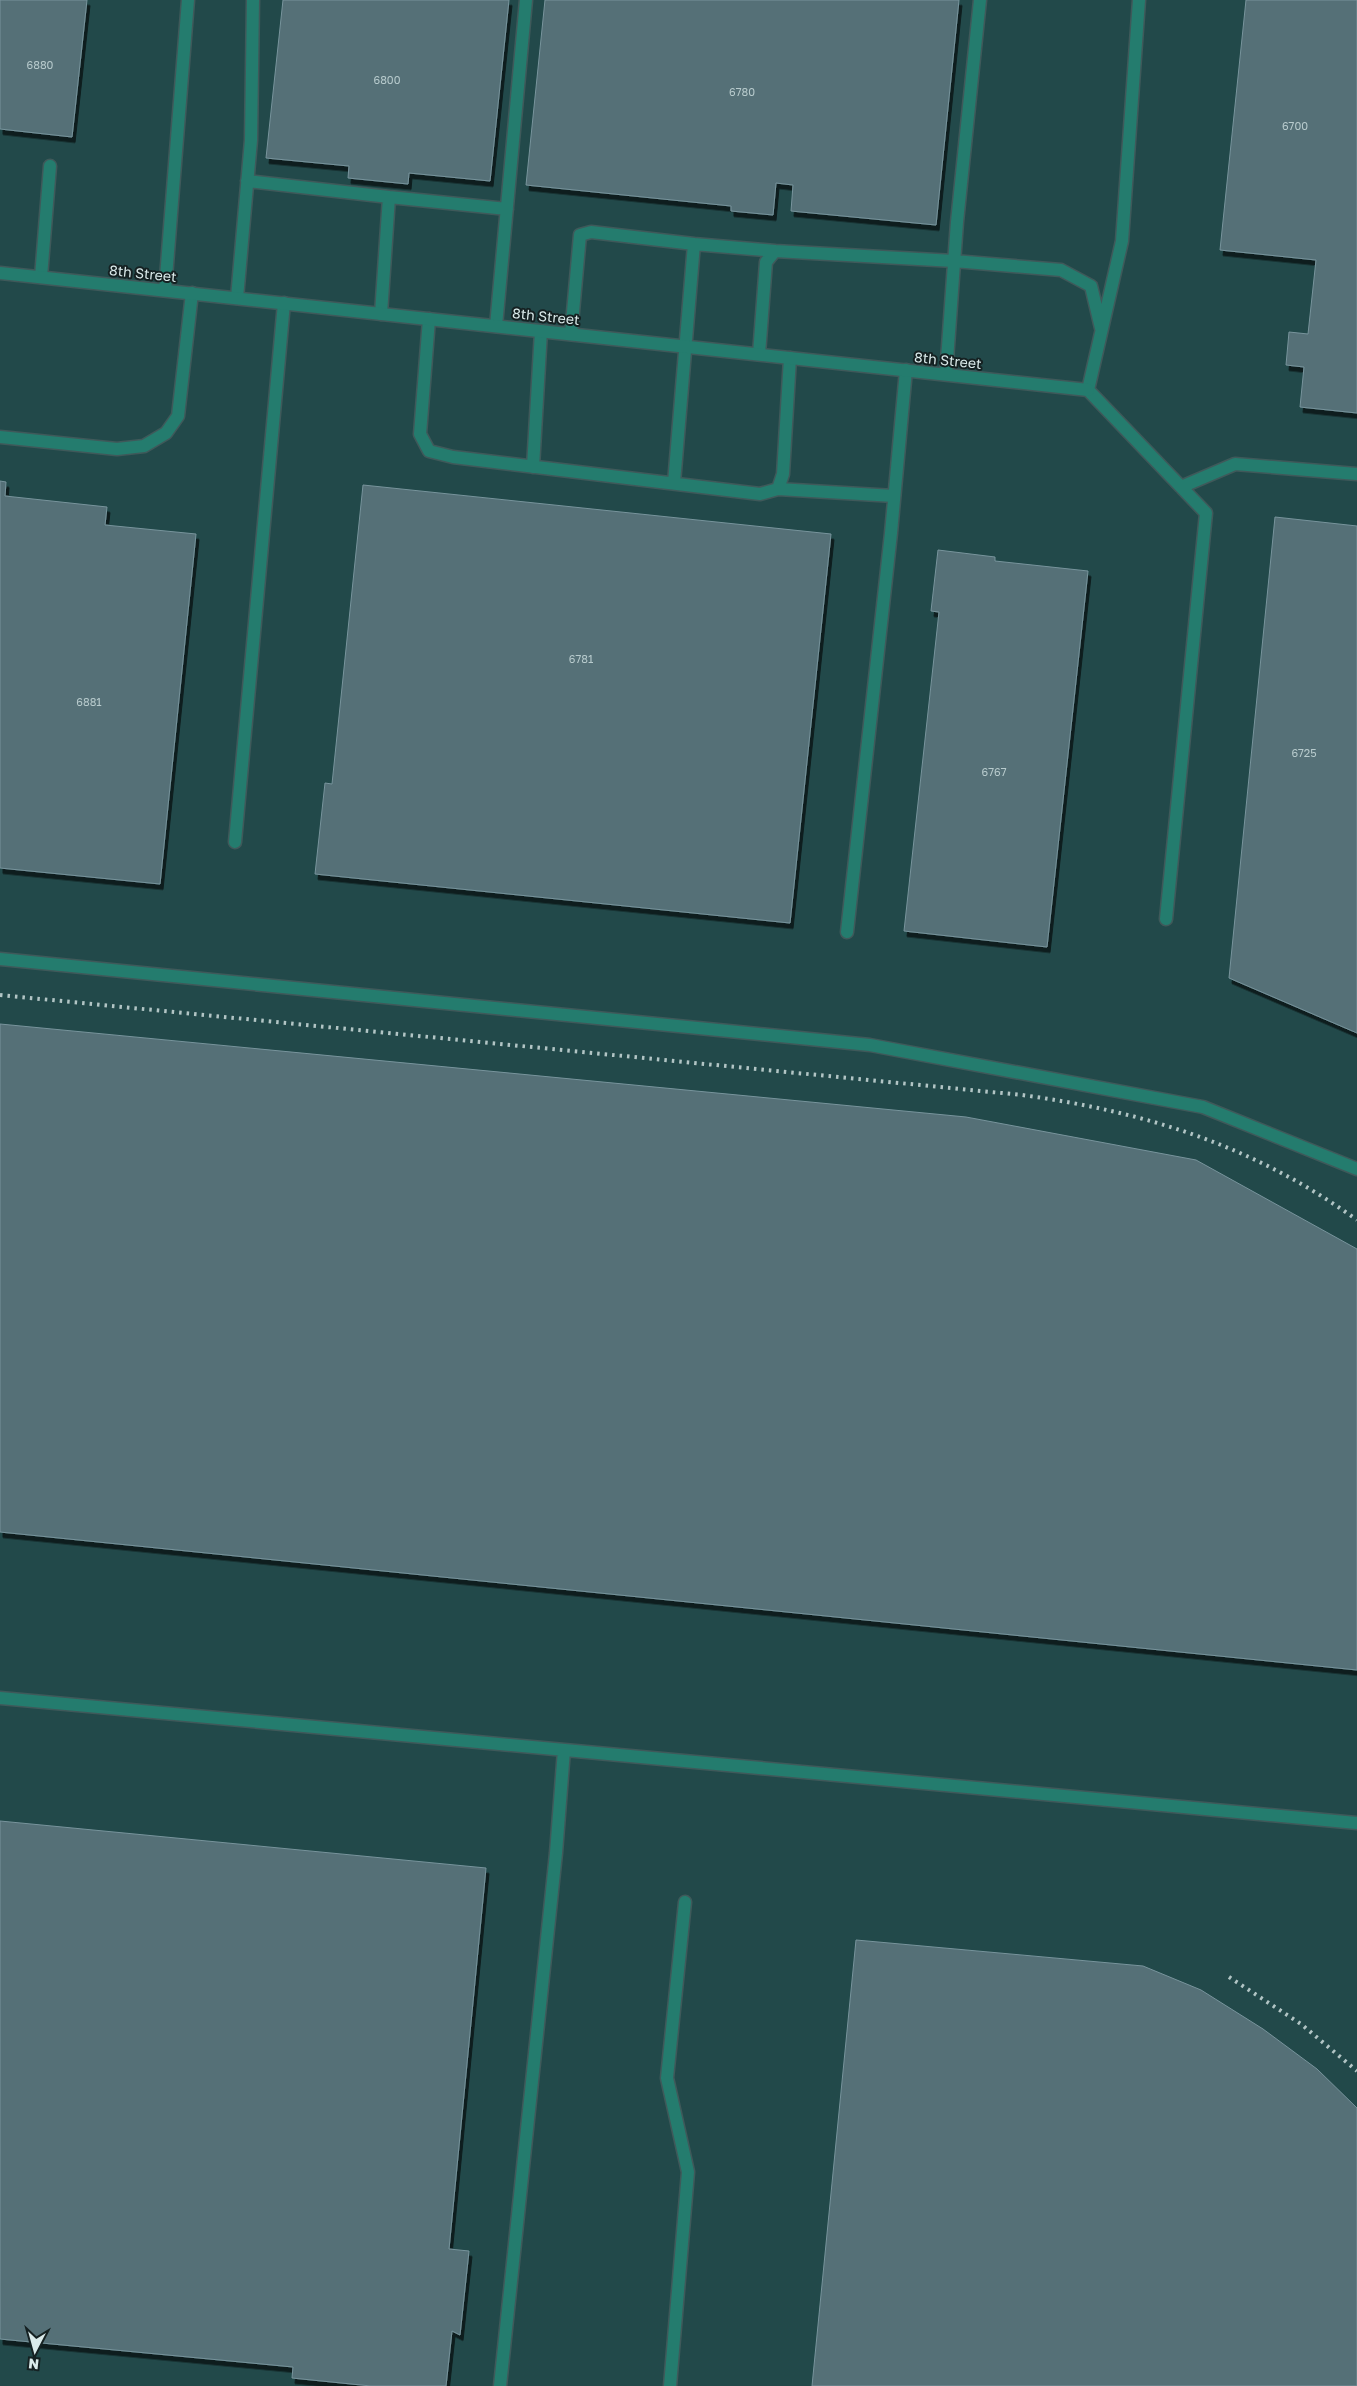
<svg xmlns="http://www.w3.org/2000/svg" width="1357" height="2386" viewBox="0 0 1357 2386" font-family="'Golos Text',sans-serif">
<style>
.built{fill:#22494a}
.building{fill:#546f77;stroke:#78949c;filter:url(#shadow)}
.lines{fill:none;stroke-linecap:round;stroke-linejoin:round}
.service-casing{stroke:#3f595a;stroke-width:15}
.minor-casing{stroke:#3f595a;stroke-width:15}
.service{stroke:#247c6e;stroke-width:12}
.minor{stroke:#247c6e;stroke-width:12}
.rail{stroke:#b2c5c5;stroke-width:4;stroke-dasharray:2.5 5;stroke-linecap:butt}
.labels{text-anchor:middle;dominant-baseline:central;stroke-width:4;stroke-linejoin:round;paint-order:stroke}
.number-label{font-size:11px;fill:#b8cbcd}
.street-label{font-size:14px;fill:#daeaea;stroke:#152122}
</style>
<defs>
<filter id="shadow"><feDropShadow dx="3" dy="5.5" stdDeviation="0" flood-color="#0009"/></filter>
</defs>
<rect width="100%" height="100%" fill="#213d3e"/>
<!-- built -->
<path class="built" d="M0,0H1357V2386H0Z"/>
<!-- building -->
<path class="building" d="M0,0H87L72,137L0,129Z
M283,0H509L490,181L409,173L408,184L348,178L349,166L266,158Z
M545,0H959L936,225L791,211L793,185L776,183L773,215L731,211V206L526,185Z
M1246,0H1357V413L1300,407L1304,367L1286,365L1289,332L1308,334L1316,260L1220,250Z
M0,481L6,482L5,496L107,507L105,525L196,534L160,884L0,868Z
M363,485L831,534L790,923L315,874L325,783L332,784Z
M1275,517L1357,526V1033L1229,978Z
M938,550L995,557V561L1088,571L1047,947L904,931L939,612L931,611Z
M0,1024L966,1117L1196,1160L1357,1249V1670L0,1532Z
M0,1821L486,1868L449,2249L469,2251L460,2335L452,2331L446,2386H371L292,2378L293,2367L0,2339Z
M856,1940L1143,1966L1201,1990L1263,2029L1317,2069L1357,2108V2386H812Z"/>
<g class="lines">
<!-- service casing -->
<g class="service-casing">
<path id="service" d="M1139,0L1122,241L1088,390L1206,513L1166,919
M247,181L389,197L381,314
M389,197L507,209
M41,277L50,166
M165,290L188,0
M237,298L251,140L253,0
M429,319L420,434L429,451L453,457L760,494L778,489L783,474L790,358
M496,326L526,0
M571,334L580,235L591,232L694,244
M759,354L766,262L775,251L954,261L1061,270L1091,286L1101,328
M946,374L957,222L980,0
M0,437L117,449L144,446L166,433L178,416L192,293
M533,467L541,331
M674,483L694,244L775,251
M1181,487L1235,464L1357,474
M778,489L894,496
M235,842L284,303
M847,932L891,533L906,370
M0,959L870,1045L1203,1107L1357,1169
M0,1698L1357,1823
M500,2386L556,1853L564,1750
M670,2386L688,2172L667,2078L685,1902"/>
</g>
<!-- minor casing -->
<g class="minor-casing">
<path id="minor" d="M0,273L1088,390"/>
</g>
<!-- service -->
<use href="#service" class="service"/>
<!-- minor -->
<use href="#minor" class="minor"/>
<!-- rail -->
<path class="rail" d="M0,995L1022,1095C1147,1112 1254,1146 1357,1220
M1229,1977L1301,2024L1357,2071"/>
</g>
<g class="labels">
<!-- number labels -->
<g class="number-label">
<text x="40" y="64">6880</text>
<text x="387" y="79">6800</text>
<text x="742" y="91">6780</text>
<text x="1295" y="125">6700</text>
<text x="581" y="658">6781</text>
<text x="89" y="701">6881</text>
<text x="1304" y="752">6725</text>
<text x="994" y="771">6767</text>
</g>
<!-- street labels -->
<g class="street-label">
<text transform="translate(143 273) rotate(6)">8th Street</text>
<text transform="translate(546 316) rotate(6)">8th Street</text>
<text transform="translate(948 360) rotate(6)">8th Street</text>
</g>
</g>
<!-- north arrow -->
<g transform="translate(35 2351) rotate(186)" stroke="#152122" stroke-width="4" paint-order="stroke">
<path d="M0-4L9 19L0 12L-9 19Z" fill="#daeaea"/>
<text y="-8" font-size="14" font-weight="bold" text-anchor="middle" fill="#daeaea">N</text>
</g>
</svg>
